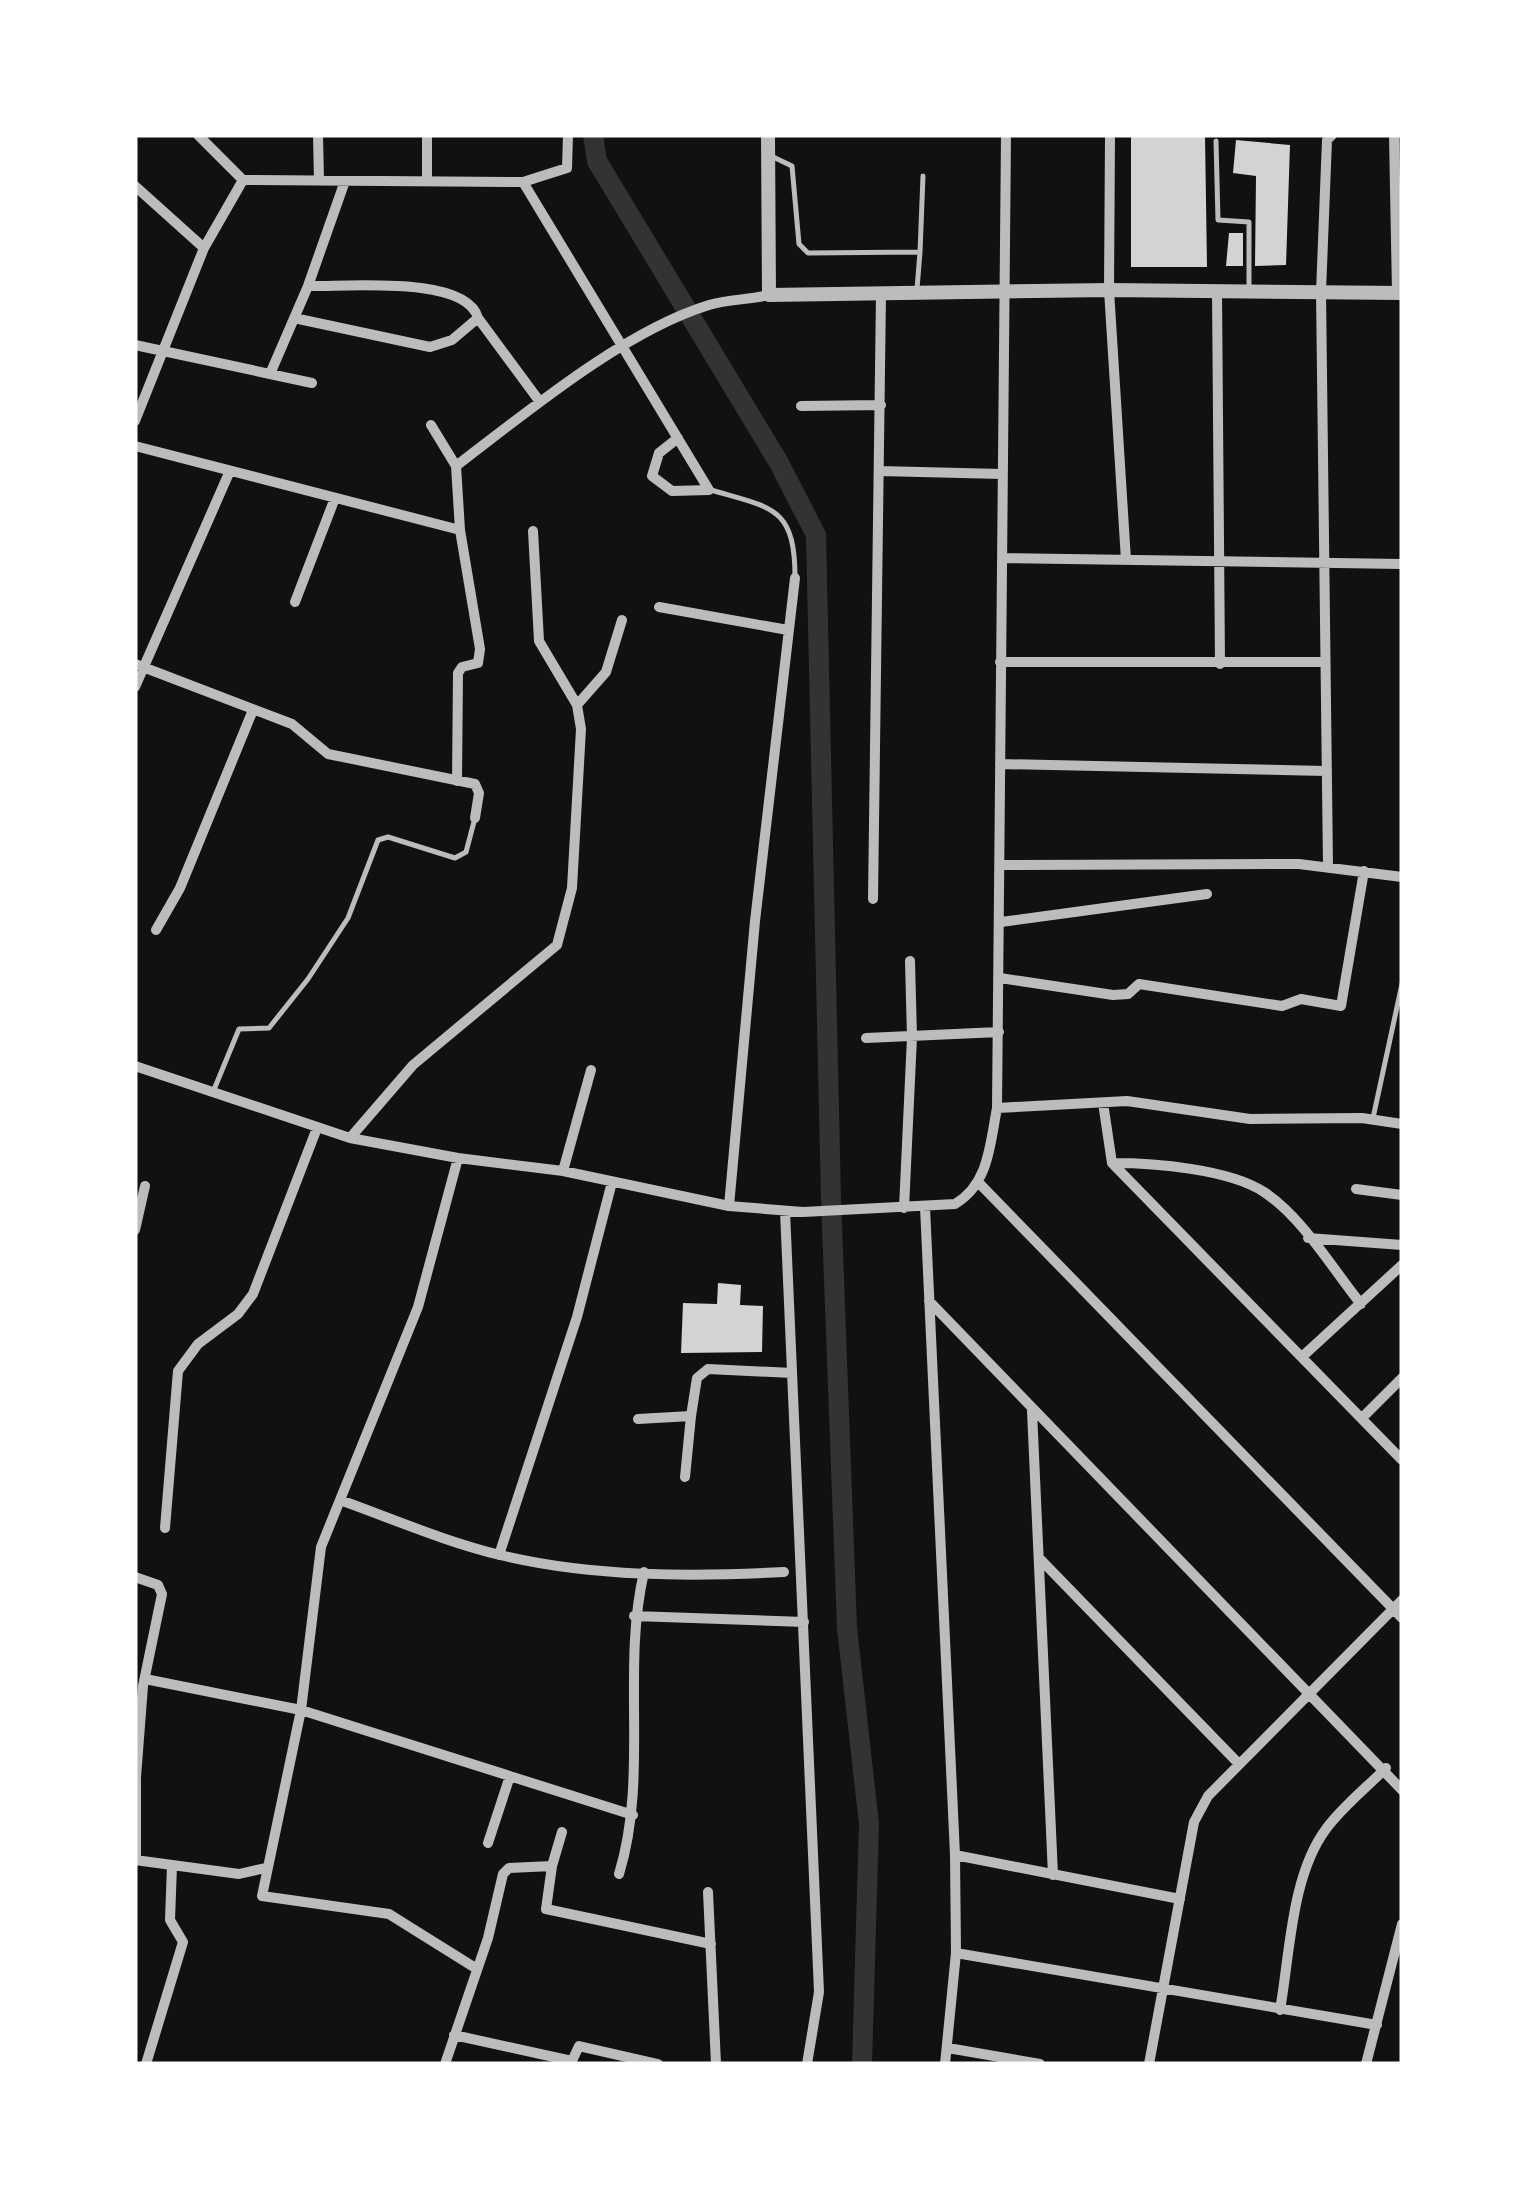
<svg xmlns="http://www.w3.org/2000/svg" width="1537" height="2199" viewBox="0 0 1537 2199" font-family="'Golos Text',sans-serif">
<rect width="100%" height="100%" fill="#111"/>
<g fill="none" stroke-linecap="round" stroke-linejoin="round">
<path stroke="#333" stroke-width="20" d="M593 135 597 161 779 463 816 535 831 1199 847 1628 869 1824 862 2064"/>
</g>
<path fill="#d3d3d3" d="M1131 135H1205L1207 267H1131Z
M1236 140 1290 145 1286 265 1255 266 1256 176 1233 173Z
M1229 233H1243V266H1226Z
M718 1283 741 1285 740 1305 763 1306 762 1352 681 1353 683 1303 717 1304Z"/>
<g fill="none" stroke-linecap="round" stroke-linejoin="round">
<path stroke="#bcbcbc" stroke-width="5" d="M1216 141 1218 220 1249 222V288
M771 156 792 166 799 244 808 253 920 252 917 289
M920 252 923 176
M711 490C772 508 795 506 795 578
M213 1092 239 1029 269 1028 308 979 348 918 378 840 388 837 455 858 466 852 475 818
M1373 1118 1402 984"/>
<path stroke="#bcbcbc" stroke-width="10" d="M198 135 243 180
M318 135 319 180
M427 135V181
M1110 135 1109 290 1126 560
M1394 135 1397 293
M243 180 523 182 567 168 568 135
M523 182 709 490 672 491 652 476 659 453 678 438
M135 186 204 248
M308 286C346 287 466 275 478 318L540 402
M1217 292 1220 664
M294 318 430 347 452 340 478 318
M135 345 312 383
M270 374 308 286 345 181
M801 406 881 405
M135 421 204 248 243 180
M431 425 456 466
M135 446 460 530
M456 466C527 412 624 331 709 305 728 299 749 300 769 295
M456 466 460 530 480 649 478 663 462 667 458 673 457 781
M879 471 1002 474
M1002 558 1402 564
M295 602 335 498
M659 607 788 630
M1000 662H1324
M135 664 292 724 328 754 475 784 479 793 475 818
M135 687 229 473
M577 705 606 672 622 620
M1000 764 1326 771
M1002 865 1299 864 1402 877
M1328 866 1321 292 1327 140 1332 135
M873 899 881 294
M1001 922 1207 894
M156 930 180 888 253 710
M1000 978 1113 995 1128 994 1139 984 1282 1006 1301 999 1341 1006 1364 871
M866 1038 999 1032
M135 1066 350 1138 458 1158 563 1171 729 1206 803 1212 955 1204C989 1184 990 1144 997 1108L1006 135
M1103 1103 1112 1163 1402 1460
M997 1108 1127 1101 1250 1119 1362 1118 1402 1124
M350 1138 413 1065 557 945 572 888 581 729 577 705 539 641 533 531
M458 1158 418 1307 321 1547 301 1710 262 1896 389 1914 477 1969
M1113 1163C1154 1163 1229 1169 1264 1192 1303 1218 1332 1268 1361 1304
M563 1171 591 1070
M979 1183 1402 1618
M1356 1189 1402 1195
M729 1206 755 921 795 578
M925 1207 955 1855 956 1953 945 2064
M904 1208 912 1037 910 961
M785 1211 819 1992 807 2064
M135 1230 145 1186
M1308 1238 1402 1245
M929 1301 1402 1790
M1304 1355 1402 1265
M1032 1411 1053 1875
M1362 1418 1402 1378
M638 1419 691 1416 697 1378 708 1369 792 1373
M685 1477 691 1416
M340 1500C393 1519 446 1542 500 1555 591 1577 692 1577 784 1572
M165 1528 178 1371 198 1344 238 1314 253 1294 317 1128
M499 1555 577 1317 612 1182
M1041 1560 1239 1764
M135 1577 158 1585 162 1594 143 1686 136 1777V1860
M634 1616 804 1622
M145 1679 301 1710 633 1815
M488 1843 510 1776
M955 1855 1180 1899
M135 1860 239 1874 265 1868
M552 1866 562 1832
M619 1874C649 1776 621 1671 644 1572
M708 1892 716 2064
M956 1953 1377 2025
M1280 2010C1290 1954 1291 1876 1326 1829 1342 1807 1366 1788 1386 1768
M454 2035 572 2061 579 2046 658 2064
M948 2048 1040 2064
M146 2064 183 1942 170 1920 172 1865
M445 2064 488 1938 503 1874 509 1868 552 1866 546 1909 711 1944
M1149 2064 1194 1822 1208 1796 1402 1600
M1366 2064 1402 1924"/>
<path stroke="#bcbcbc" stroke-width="14" d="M768 135 769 295 1109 290 1402 293"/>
</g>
<rect width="1537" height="2199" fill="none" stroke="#ffffff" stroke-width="275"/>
</svg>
